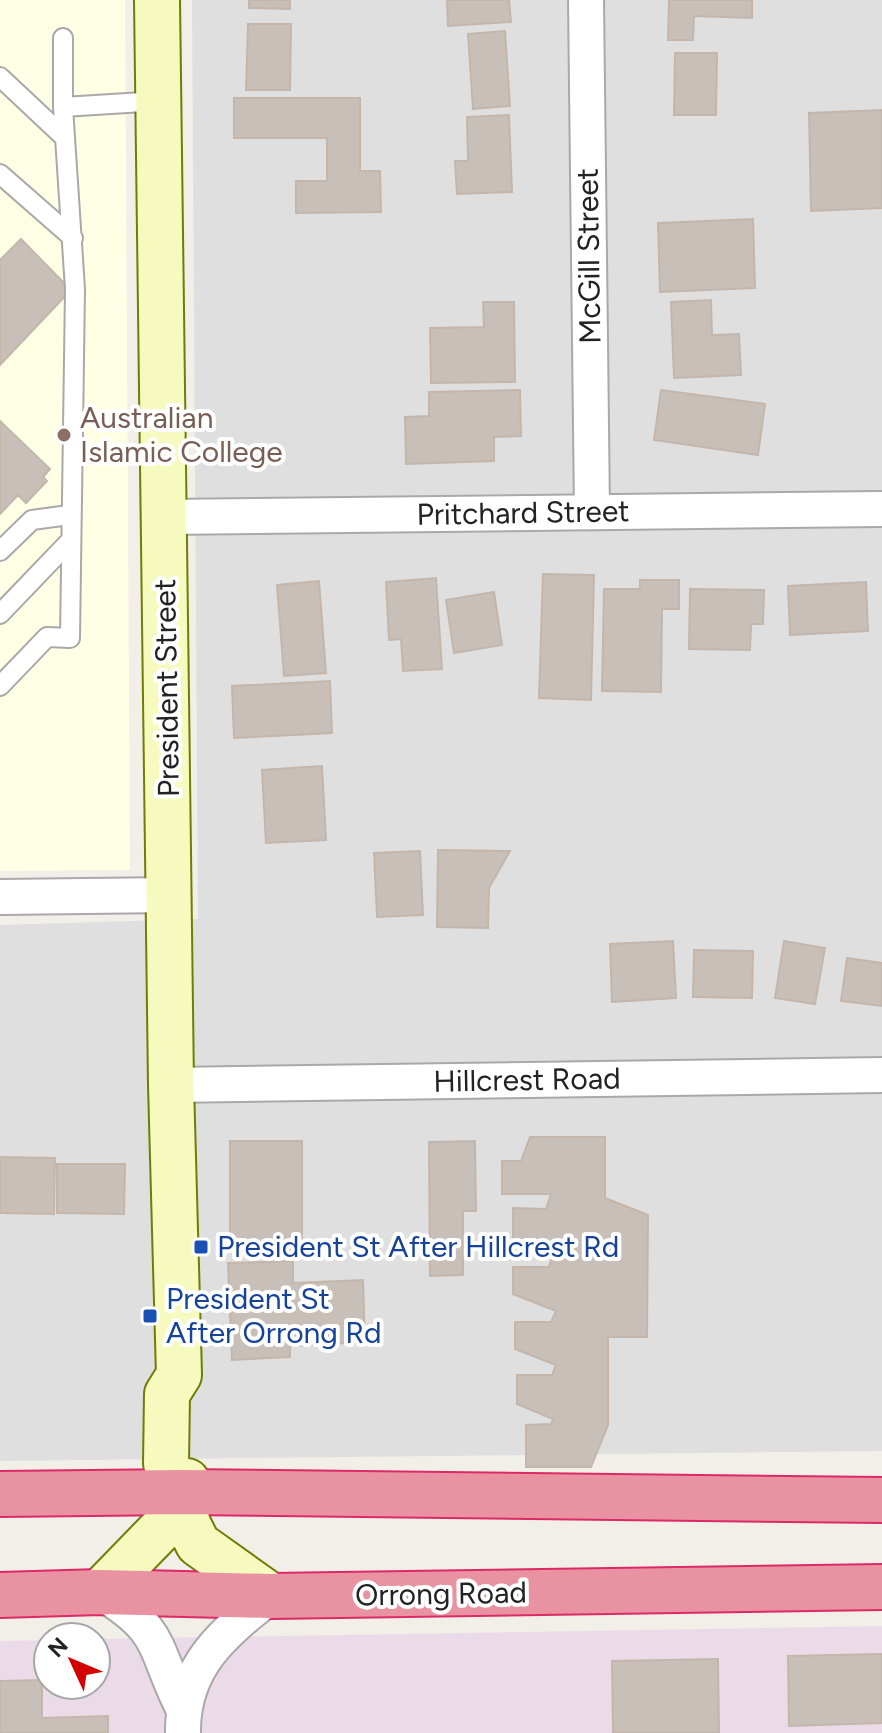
<svg xmlns="http://www.w3.org/2000/svg" width="882" height="1733" viewBox="0 0 882 1733" font-family="Figtree,sans-serif">
<rect width="100%" height="100%" fill="#f2efe9"/>
<path fill="#e0dfdf" d="M192 0H882V1451L0 1461V925L198 919Z"/>
<path fill="#ebdbe8" d="M882 1626V1733H0V1641L48 1640V1685H96V1639Z"/>
<path fill="#ffffe5" d="M0 0H125L130 870 0 871Z"/>
<path fill="#c7bfb8" stroke="#c4b6ab" stroke-width="2" d="M249 0H290V9L249 8Z
M447 0H509L511 22 448 26Z
M669 0H752V18L694 16 693 40H668Z
M248 24H291L290 90H246Z
M505 31 510 106 473 109 468 34Z
M675 53H717L716 115H674Z
M234 98H360V171H380L381 212 296 213V181H327V138H234Z
M882 110V208L811 211 809 113Z
M509 115 512 192 457 194 455 161H468L467 117Z
M753 219 755 288 660 292 658 223Z
M21 239 71 290 0 365V260Z
M711 300 712 335 739 334 741 375 674 378 671 302Z
M483 302H514L515 382 431 383 430 328 484 327Z
M520 390 521 436 494 437V461L406 464 405 417 429 416V392Z
M661 390 765 404 758 455 654 440Z
M0 421 50 469 43 477 47 481 26 503 18 495 0 514Z
M543 574 594 575 591 700 539 698Z
M436 578 442 669 403 671 401 639 389 640 386 582Z
M640 580H679V609H662L661 692 602 691 604 589H640Z
M319 581 326 673 284 676 277 585Z
M866 582 868 631 790 635 788 586Z
M690 589 764 590 763 624H751L750 650 689 649Z
M494 592 502 645 454 653 446 600Z
M330 681 332 733 234 738 232 686Z
M322 766 326 840 266 843 262 770Z
M438 850 510 851 489 888 488 928 437 927Z
M420 851 423 915 377 917 374 853Z
M673 941 676 998 612 1002 610 944Z
M784 941 825 948 815 1004 775 998Z
M694 950 753 951 752 998 693 997Z
M847 958 882 963V1006L841 1001Z
M530 1137H605V1198L648 1215 647 1337H608V1425L591 1467H526V1425L551 1424 553 1419 517 1404V1375H552L556 1365 515 1349V1322H551L556 1311 513 1294V1267H549L552 1257 513 1241V1208L546 1209 551 1194H502V1161H521Z
M230 1141H302V1250H230Z
M475 1141 476 1211H463V1275L430 1276 429 1142Z
M0 1157 55 1158 54 1214 0 1213Z
M57 1164H125L124 1214 57 1213Z
M293 1261V1283L363 1280 365 1342 290 1346V1357L232 1360 228 1263Z
M882 1654V1723L789 1726 788 1656Z
M718 1659 719 1733H613L612 1661Z
M42 1680V1718L108 1716V1733H0V1681Z"/>
<g fill="none" stroke-linecap="round" stroke-linejoin="round">
<g stroke="#a9a9a9" stroke-width="22">
<path id="lane" d="M63 38V107L159 101
M0 77 64 137
M0 174 73 238
M0 551 32 520 69 515
M0 614 69 542
M0 686 47 637 70 638 75 289 63 107"/>
</g>
<g stroke="#a9a9a9" stroke-width="38">
<path id="street" d="M586 0 592 512
M164 517 882 509
M0 897 170 895
M171 1085 882 1075
M100 1592C164 1631 152 1645 182 1706
M183 1733C182 1667 223 1633 271 1596"/>
</g>
<g stroke="#707d05" stroke-width="48">
<path id="secondary" d="M157 0 171 1085 179 1375 167 1394 166 1464 181 1492 188 1524 198 1544 271 1596
M100 1592 166 1524 187 1481"/>
</g>
<g stroke="#dc2a67" stroke-width="48">
<path id="highway" d="M0 1494 181 1492 882 1500
M0 1595 100 1592 271 1596 882 1587"/>
</g>
<use href="#lane" stroke="#fff" stroke-width="18"/>
<use href="#street" stroke="#fff" stroke-width="34"/>
<use href="#secondary" stroke="#f7fabf" stroke-width="44"/>
<use href="#highway" stroke="#e892a2" stroke-width="44"/>
</g>
<circle fill="#8d6e63" stroke="#fff" stroke-width="3" cx="64" cy="435" r="8"/>
<g fill="#1a4fb4" stroke="#fff" stroke-width="3">
<rect x="193" y="1239" width="16" height="16" rx="4"/>
<rect x="142" y="1308" width="16" height="16" rx="4"/>
</g>
<g text-anchor="middle" stroke-width="8" stroke-linejoin="round" paint-order="stroke">
<g font-size="30" fill="#222" stroke="#fff">
<text transform="translate(589 256) rotate(-91)" y="10">McGill Street</text>
<text transform="translate(523 513) rotate(-1)" y="10">Pritchard Street</text>
<text transform="translate(167 688) rotate(-91)" y="10">President Street</text>
<text transform="translate(527 1080) rotate(-1)" y="10">Hillcrest Road</text>
<text transform="translate(441 1594) rotate(-1)" y="10">Orrong Road</text>
</g>
<g font-size="30" fill="#785e54" stroke="#fff" text-anchor="start">
<text x="80" y="428">Australian<tspan x="80" dy="34">Islamic College</tspan></text>
</g>
<g font-size="30" fill="#164399" stroke="#fff" text-anchor="start">
<text x="217" y="1257">President St After Hillcrest Rd</text>
<text x="166" y="1309">President St<tspan x="166" dy="34">After Orrong Rd</tspan></text>
</g>
</g>
<g transform="translate(72 1661) rotate(314)"><circle r="38" fill="#ffffff" stroke="#a7a7a7" stroke-width="2"/>
<path d="M0-6L14 30L0 20L-14 30Z" fill="#d40000"/>
<text y="-12" font-size="22" font-weight="bold" text-anchor="middle" fill="#222222">N</text>
</g>
</svg>
